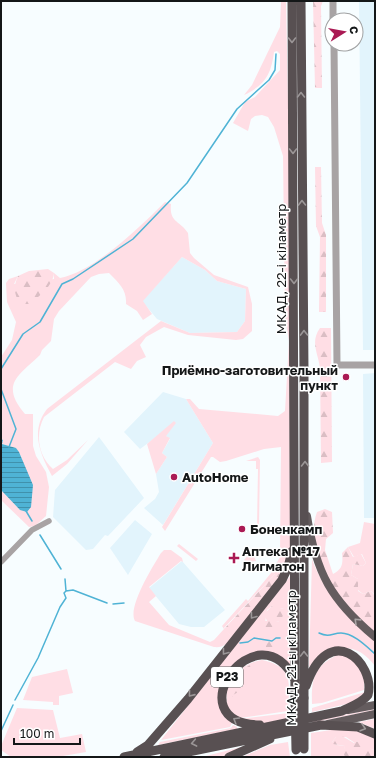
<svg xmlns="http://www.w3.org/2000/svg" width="376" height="758" viewBox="0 0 376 758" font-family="'Golos Text',sans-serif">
<defs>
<pattern id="forest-firs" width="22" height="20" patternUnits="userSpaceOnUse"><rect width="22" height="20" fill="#ffdee5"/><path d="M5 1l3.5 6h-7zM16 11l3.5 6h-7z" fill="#dabec4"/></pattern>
<pattern id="water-rules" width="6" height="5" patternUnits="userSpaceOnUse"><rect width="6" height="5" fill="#4fb3d5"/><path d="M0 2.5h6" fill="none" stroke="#4091ac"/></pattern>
</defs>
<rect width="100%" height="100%" fill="#f7fdff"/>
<path fill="#e2f4fc" d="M359 1H375V350H363Z
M182 257 205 270 217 281 246 289 245 321 237 332 190 333 157 319 142 301Z
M375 373V518H364L363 374Z
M163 392 186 399 213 443 163 525 144 508 155 499 159 492 156 474 167 457 162 453 170 439 166 436 155 438 140 449 124 432Z
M99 437 144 498 108 536 105 535 93 549 86 550 53 517 55 490Z
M135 520 152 534 128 575 110 548Z
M182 561 225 610 204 627H191L179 624 149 588Z"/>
<path fill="#ffdee5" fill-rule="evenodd" d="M281 1H286L289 154 290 549 284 574H275L224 628 232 637C227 644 223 648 214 647L135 621C127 608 153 566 161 553L164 550H171L182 558 183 562 181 561 149 587 156 596 149 602 169 625 210 642 214 640 224 629 222 626 246 599 248 601 271 573 280 557 281 447 264 449 226 461 220 462 213 457H211L165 531 162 527 213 443 186 399H190L199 409 278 416 285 411 289 341 285 318 283 156 274 127 268 117 262 115 255 116 251 119 248 131 233 123 245 102 255 97 280 70V54L277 51 274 52C271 75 265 85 244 95L252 85 280 27Z
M165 202 171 204C169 223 180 220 188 233L190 253 194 258 214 275 248 287 252 304V331L243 339 236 340 188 335 164 327 146 337 140 345 146 357 137 361 131 369 115 362 44 417C35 434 38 456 53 469L67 460 88 440 67 464 52 476C40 454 30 431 47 409L161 321 190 333 237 332 245 321 246 289 217 281 205 270 182 257 143 301 152 314 143 320 137 311 126 304C127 290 119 283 109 273L99 274 91 277 59 311 54 319 51 341 42 350 40 355C18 376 0 384 25 414H33V446L36 456 46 472 49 487 46 516 35 526 29 527 1 500V490L20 510 22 458 16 448 2 444 3 440 1 439V357L12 340 16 322 7 302 6 283 9 279 18 276 14 284 54 279V273L60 278C94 272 141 226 165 202Z
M174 421 176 423 166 436 170 438 162 453 167 457 156 474 147 444Z
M258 457 260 460 259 527H257L258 469H256V461H246Z
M364 522 375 524V595L371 591 363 594 358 590V579L351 575 353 564 363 566 366 563 362 554 354 557 348 547 360 543Z
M179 544 198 559 196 561 177 546Z
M252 551 256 561 248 562 244 560Z
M312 559C324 592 348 620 375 641V666C366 654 356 647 341 648L311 667 309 666Z
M292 574 291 664H287L273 655 234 664 226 673 227 717 232 723 230 727 161 740ZM284 597V608L280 609 279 622 273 620 269 629 264 630 267 610Z
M341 653 365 664 364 690 322 703 312 704C311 677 315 665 341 653Z
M262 660C295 667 289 685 288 711L240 718 234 717C232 714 229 710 227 706 219 684 241 663 262 660Z
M67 669 73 693 59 696V705H53V702L23 700 32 677Z
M365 692H366L351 703 312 712V708Z
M17 708 53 710 60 738 82 734 86 752 57 757H11L1 750V746Z
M375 709V710L312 723V721Z
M288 713 289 719 262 725 240 719Z
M375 719V729L359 722Z
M233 725 237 727V729L158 745 160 742 231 728Z
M331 730H354L375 738V750L371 749 358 741 355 743 346 737H336L332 742 337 745 345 746 344 752 345 757H311V733Z
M288 742 290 757H242L270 745Z
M257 743 225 757H206V756Z"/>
<path fill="url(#forest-firs)" d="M313 1H323L321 6 322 88H315Z
M315 167H321L322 223 326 235V312H319L320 237 316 226Z
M48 269 54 273C53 286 39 296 30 304H20C14 294 13 287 18 276L29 271Z
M320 328H331L332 462 321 463 320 368C318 353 310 342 320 328Z
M325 509 332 512 333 533 326 539 325 550 333 574C343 569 343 563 342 553L348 547 353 557 361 554 366 563 363 566 353 564 351 575 358 579V591L363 594 371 591 375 596V633C365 623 353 614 344 603 326 580 306 541 317 512Z
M275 574H284L232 637 224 629Z
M284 597V608L280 609 284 613 280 622 273 621 275 623 272 626 275 628 274 631 269 629 266 633H265L264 630 259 631V625L262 621H267L264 614 279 599Z
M276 640 280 646 278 648 268 650 266 648V643Z
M251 664 260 667 259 670 248 673 242 678 239 682 241 687 240 691 233 695 232 707H229L228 688 232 678Z
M342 736 354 743C364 738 368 740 371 749L375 750V757H345L343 752 345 746 333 744 332 742 336 737Z"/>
<path fill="url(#water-rules)" d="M1 439 3 440 2 444 16 448 19 452 33 485 31 507 27 512 20 510 1 490Z"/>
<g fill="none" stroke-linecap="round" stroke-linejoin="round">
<path stroke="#4fb3d5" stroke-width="1.5" d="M1 369 23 334 40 322 62 284 73 279 133 239 187 183 237 109 269 80 275 70 276 54
M1 389 16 429 9 447
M26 511 32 521
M40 535 61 569
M65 579 66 591
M113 604 124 603
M319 633C330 638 332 633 341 633 353 633 366 646 375 654
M240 643 248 642 254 638 272 641 276 638H280
M15 700 38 658 60 607 66 598 64 593 66 591 73 590 107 603
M1 731 13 705"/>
<path stroke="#a8a3a4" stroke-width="5.5" d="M1 562 32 530 49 521"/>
<path stroke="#a8a3a4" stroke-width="7" d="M333 1V20
M334 44 337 365H375"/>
<path stroke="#645c5e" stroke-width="8" d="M307 516C316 573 331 600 375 637
M348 710 375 705
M328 724 375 714"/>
<path stroke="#585052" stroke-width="9" d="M292 1 295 700
M301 1 304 372V698
M260 725C173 723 257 605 295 680
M137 752 148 745 188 699 282 580 288 567 292 551
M124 757 342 711C350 707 362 703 368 695 376 663 329 619 306 686
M164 757 321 725 358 727 375 734
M229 757 270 739"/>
<path stroke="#585052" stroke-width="9" d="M304 698V749
M295 700 296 750"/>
</g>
<defs><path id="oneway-chevron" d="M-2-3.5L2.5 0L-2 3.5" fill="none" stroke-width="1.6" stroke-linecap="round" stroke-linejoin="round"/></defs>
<g stroke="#9b9697">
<use href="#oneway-chevron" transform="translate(292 40) rotate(90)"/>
<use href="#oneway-chevron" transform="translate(301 95) rotate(-90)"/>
<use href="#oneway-chevron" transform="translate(293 151) rotate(90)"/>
<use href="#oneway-chevron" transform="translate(302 203) rotate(-91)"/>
<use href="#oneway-chevron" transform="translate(294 281) rotate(90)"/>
<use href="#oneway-chevron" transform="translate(304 333) rotate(-91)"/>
<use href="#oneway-chevron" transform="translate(305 464) rotate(-90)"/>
<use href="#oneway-chevron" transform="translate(253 616) rotate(127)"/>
<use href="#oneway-chevron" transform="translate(225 652) rotate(128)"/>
<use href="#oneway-chevron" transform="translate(304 654) rotate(-90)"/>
<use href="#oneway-chevron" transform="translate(191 694) rotate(129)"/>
<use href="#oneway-chevron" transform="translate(236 720) rotate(-149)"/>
<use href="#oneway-chevron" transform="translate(363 728) rotate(17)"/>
<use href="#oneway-chevron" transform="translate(194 743) rotate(169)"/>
</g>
<use stroke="#aaa5a6" href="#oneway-chevron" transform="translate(357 621) rotate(-136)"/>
<g fill="#aa1a54" stroke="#fff" stroke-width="1.5">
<circle cx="346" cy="377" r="4"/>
<circle cx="174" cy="477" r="4"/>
<circle cx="242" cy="529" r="4"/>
<path d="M232 552h4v4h4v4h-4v4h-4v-4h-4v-4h4z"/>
</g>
<g text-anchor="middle" stroke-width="3" stroke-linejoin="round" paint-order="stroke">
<rect fill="#fff" stroke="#5a5d5d" stroke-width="1" x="211" y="667" width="32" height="20" rx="3"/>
<g font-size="12" font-weight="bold" fill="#141718">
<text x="227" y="681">Р23</text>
</g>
<g font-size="13" fill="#141718" stroke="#fff">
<text transform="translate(281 269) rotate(-90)" y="5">МКАД, 22-і кіламетр</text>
<text transform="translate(291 658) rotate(-90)" y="5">МКАД, 21-ы кіламетр</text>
</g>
<g font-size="13" font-weight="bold" fill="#141718" stroke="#fff" text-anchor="start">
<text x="338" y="375" text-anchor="end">Приёмно-заготовительный<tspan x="338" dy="15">пункт</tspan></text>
<text x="182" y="482">AutoHome</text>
<text x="250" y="534">Боненкамп</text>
<text x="242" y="556">Аптека №17<tspan x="242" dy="15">Лигматон</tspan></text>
</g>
</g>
<rect width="376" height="758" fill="none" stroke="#141718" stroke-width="4"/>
<g transform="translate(344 32) rotate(79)"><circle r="19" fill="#ffffff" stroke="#a1a2a3"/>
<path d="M0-3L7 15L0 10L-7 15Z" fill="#aa1a54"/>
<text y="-6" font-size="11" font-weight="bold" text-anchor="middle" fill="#141718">С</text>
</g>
<path d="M14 738v6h66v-6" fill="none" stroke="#141718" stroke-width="2"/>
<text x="20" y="738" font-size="12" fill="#141718" stroke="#ffffff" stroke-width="3" paint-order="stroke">100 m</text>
</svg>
